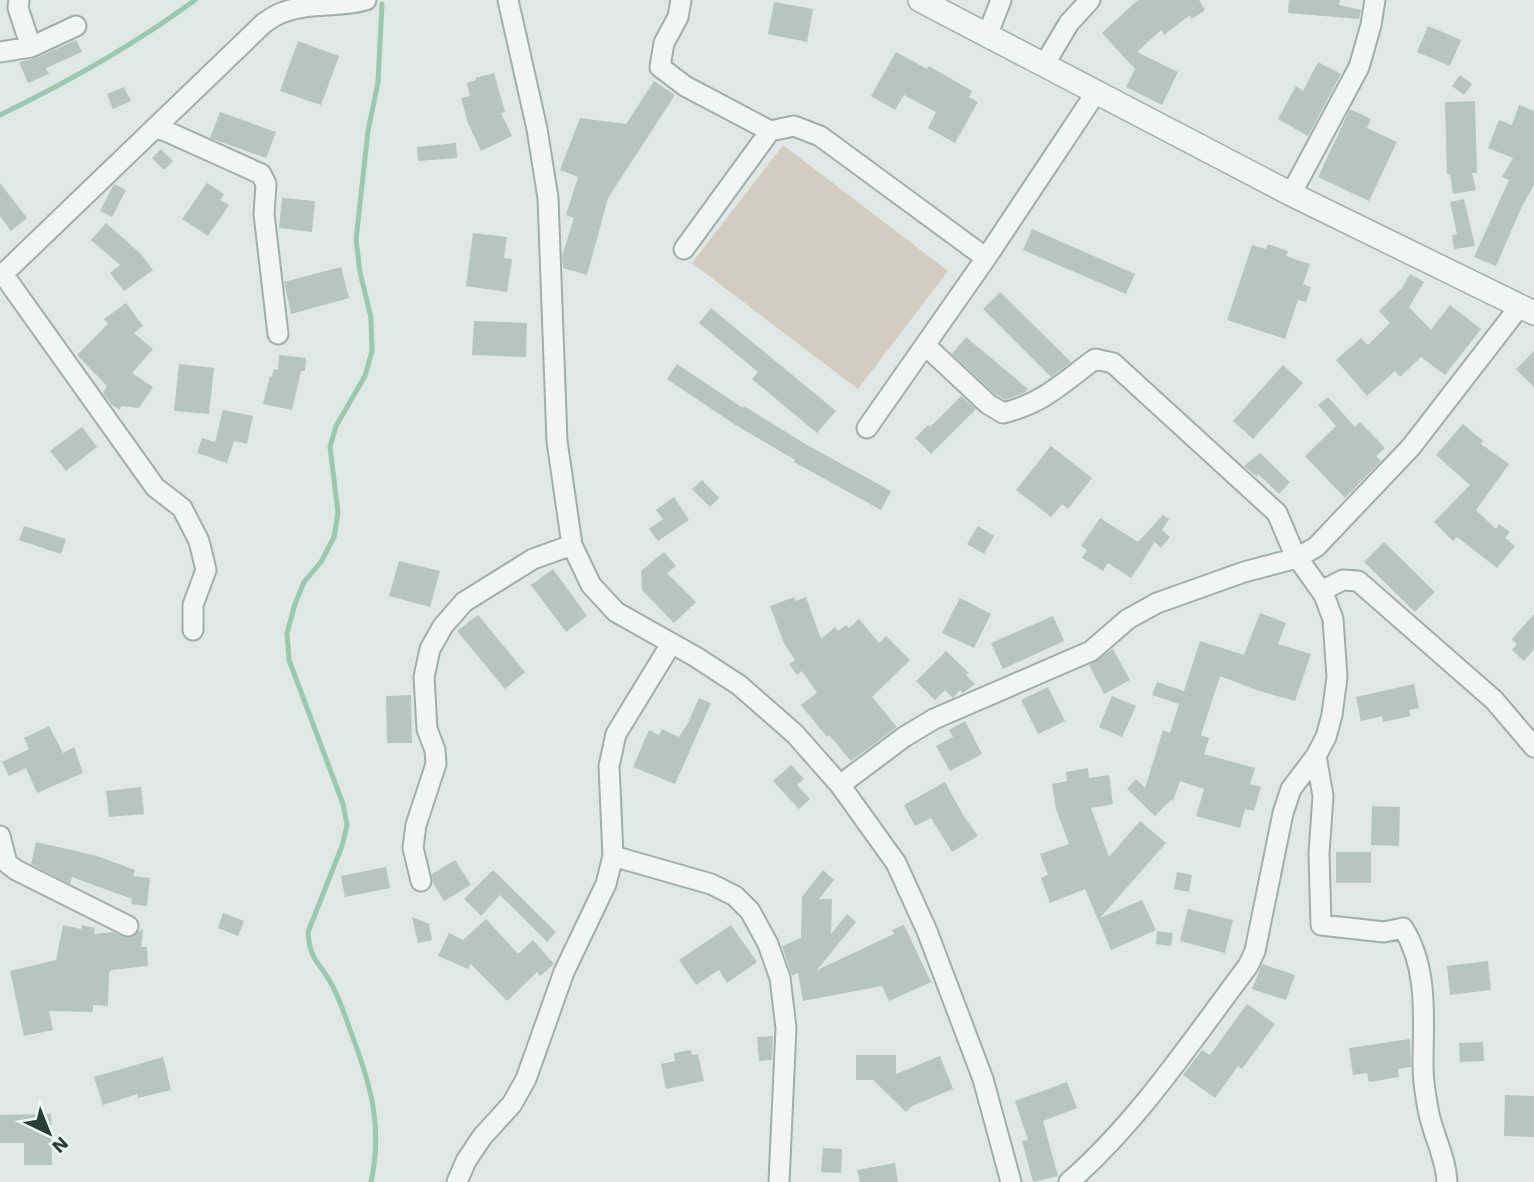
<svg xmlns="http://www.w3.org/2000/svg" width="1534" height="1182" viewBox="0 0 1534 1182" font-family="'Work Sans',sans-serif">
<rect width="100%" height="100%" fill="#dfe8e4"/>
<path fill="#d2cdc0" d="M783 145 948 271 858 389 692 263Z"/>
<g fill="none" stroke-linecap="round" stroke-linejoin="round">
<path stroke="#9ac8b1" stroke-width="5" d="M0 115C68 82 134 45 195 0
M371 1182C383 1127 371 1086 352 1035 346 1018 340 1000 332 985 320 962 310 962 308 932L342 846 347 825 343 804 289 660 287 633 295 604 304 582 321 562 334 537 338 513 330 447 336 426 365 376 372 351 371 318 360 272 356 240 368 131 378 82 382 4"/>
</g>
<path fill="#b6c5bf" d="M1138 0H1199L1205 10 1192 19 1190 15 1164 35 1161 30 1137 52 1178 72 1162 105 1126 87 1135 69 1102 33Z
M1289 0H1340L1339 5 1361 10 1359 19 1288 13Z
M774 2 813 9 807 42 768 34Z
M1428 26 1461 40 1450 66 1417 52Z
M76 40 82 52 46 68 49 74 28 83 19 62 36 58Z
M298 41 339 56 321 105 280 91Z
M896 52 927 69 929 66 972 91 969 97 978 102 955 143 928 128 936 112 904 95 895 110 871 96Z
M1318 62 1341 74 1308 136 1278 119 1296 86 1303 91Z
M494 73 505 112 501 113 512 136 481 151 468 123 461 98 470 96 467 83 476 80 475 78Z
M1460 75 1472 84 1464 95 1452 86Z
M654 81 675 95 608 198 587 275 563 268 562 256 574 218 566 215 578 177 560 170 580 118 626 124Z
M124 87 131 101 113 109 107 94Z
M1475 101 1477 173H1472L1476 190 1453 194 1450 174H1447L1445 102Z
M1519 105 1534 111V185L1522 206 1496 266 1474 257 1509 180 1502 177 1513 158 1488 148 1499 120 1512 125Z
M1350 109 1371 119 1367 128 1397 142 1369 201 1318 177Z
M220 112 276 132 266 158 210 138Z
M456 143 457 158 418 161 417 147Z
M161 149 173 161 164 170 152 158Z
M0 183 27 218 11 231 0 216Z
M207 183 224 194 220 200 229 205 208 236 182 219Z
M114 184 126 190 112 217 100 211Z
M282 198 315 201 312 232 279 228Z
M1464 199 1475 246 1454 249 1452 235 1457 234 1450 202Z
M106 223 141 254 153 270 124 291 110 273 120 265 91 240Z
M1032 229 1135 274 1126 294 1023 250Z
M473 233 507 237 504 258 512 259 507 292 466 286Z
M1268 244 1288 251 1286 256 1310 264 1303 284 1311 287 1306 302 1298 300 1285 339 1227 320 1252 245 1266 249Z
M341 267 349 298 291 314 284 282Z
M1410 274 1424 282 1409 307 1431 330 1450 305 1481 329 1445 375 1421 357 1400 377 1395 371 1367 396 1336 360 1361 338 1368 345 1390 323 1379 311 1402 288Z
M1000 292 1071 362 1051 377 983 309Z
M126 303 143 326 134 333 153 349 132 373 153 387 139 408 121 406 120 410 111 404 103 393 107 386 77 355 108 324 104 319Z
M711 308 836 411 817 433 752 379 758 372 699 323Z
M474 321 527 323 526 357 472 355Z
M966 337 1028 389 1024 393 1005 400 995 394 952 354Z
M1534 351V387L1516 369Z
M279 355 306 358 305 371H301L292 410 263 404 270 376 272 377 274 369 278 370Z
M179 364 214 368 209 414 174 411Z
M677 364 743 408 744 406 807 445 891 491 881 510 794 462 795 460 734 424 667 379Z
M1283 365 1303 383 1253 439 1233 421Z
M961 396 976 409 931 454 915 438 928 425 930 427Z
M1328 397 1355 427 1360 422 1385 448 1376 456 1381 461 1345 498 1305 456 1336 426 1318 405Z
M223 410 253 416 247 444 234 441 227 463 197 453 202 438 215 442Z
M1463 424 1483 441 1481 444 1509 464 1476 510 1496 529 1499 524 1510 532 1505 538 1515 546 1497 568 1457 537 1453 541 1434 522 1470 485 1436 455Z
M82 427 97 447 66 471 50 451Z
M1051 446 1092 478 1068 509 1062 504 1051 517 1016 490Z
M1260 453 1290 482 1279 494 1258 474 1257 477 1244 466Z
M702 480 719 498 710 507 692 489Z
M674 497 689 520 658 541 649 529 663 519 656 510Z
M1163 515 1169 519 1162 530 1170 537 1161 548 1155 542 1131 578 1108 563 1103 571 1082 558 1087 550 1081 546 1100 518 1138 542Z
M24 526 66 539 61 554 19 540Z
M978 526 994 536 984 554 967 544Z
M1384 542 1435 592 1415 612 1364 562Z
M664 552 676 566 667 573 696 602 674 623 642 590 641 571Z
M399 561 440 571 430 607 389 596Z
M553 569 587 616 566 632 531 585Z
M794 597 796 601 806 597 821 639 835 627 838 631 846 625 849 628 859 619 879 643 886 636 910 660 872 697 897 727 851 761 829 735 827 737 801 705 817 693 802 671 797 675 789 664 795 660 784 643 770 606Z
M960 598 991 614 974 648 942 633Z
M1260 613 1286 623 1278 644 1311 654 1295 701 1259 691 1220 676 1201 735 1209 738 1204 754 1255 768 1250 784 1261 787 1254 811 1245 809 1240 828 1196 816 1204 789 1180 781 1173 801 1171 800 1155 816 1127 789 1136 779 1145 788 1163 730 1170 733 1179 704 1152 695 1157 682 1184 691 1200 641 1244 655Z
M1534 614V649L1524 661 1512 650 1517 644 1512 639Z
M478 615 525 672 505 689 457 631Z
M1053 616 1064 641 1003 669 991 643Z
M1113 649 1130 680 1104 694 1089 665Z
M946 651 969 673 966 675 975 684 963 693 960 690 953 698 945 690 935 700 916 681Z
M1414 684 1419 708 1409 710 1411 716 1383 722 1382 716 1361 721 1356 697Z
M1048 687 1065 721 1038 734 1021 700Z
M411 695 412 743H387L386 696Z
M1112 696 1136 706 1122 737 1099 727Z
M699 698 711 703 675 784 633 767 649 730 659 735 662 729 679 737 688 723Z
M965 721 982 754 950 771 936 746 953 737 949 730Z
M49 726 63 753 74 747 83 773 37 793 26 768 9 776 2 762 29 749 24 738Z
M791 765 804 779 797 785 810 799 799 809 773 781Z
M1088 768 1089 778 1109 775 1113 804 1091 808 1109 857 1140 821 1166 843 1100 918 1142 900 1156 930 1111 950 1085 889 1050 903 1041 878 1048 875 1040 854 1069 844 1056 809 1052 784 1067 781 1066 772Z
M945 782 963 815 978 836 952 852 931 818 915 826 904 805Z
M141 787 144 814 109 817 106 791Z
M1372 806 1400 807 1399 846 1371 845Z
M36 842 97 856 135 870 133 876 150 878 147 906 131 904 132 899 72 877 70 884 31 864Z
M1336 852H1371V883H1336Z
M455 860 471 885 444 901 433 883 432 874Z
M386 867 390 888 345 897 341 876Z
M493 870 556 932 547 942 500 895 481 916 464 899Z
M823 870 834 880 819 899H832L831 934 847 914 856 922 817 970 894 934 892 930 904 925 931 982 889 1001 882 986 803 1001 798 973 792 976 782 946 801 938 802 897Z
M1177 872 1192 875 1189 892 1174 889Z
M1188 909 1233 920 1225 953 1180 941Z
M223 913 244 921 238 936 218 928Z
M412 917 429 924 432 940 418 943Z
M486 919 518 954 533 940 554 964 540 976 537 972 507 1001 471 964 468 969 438 956 449 933 463 940Z
M63 925 81 929 82 925 95 928 94 934 113 932 128 938 143 929 141 947H147L148 966 111 970V972H109L108 1006 93 1005V1012L49 1011 53 1030 24 1036 10 971 56 960Z
M731 925 757 962 727 983 719 970 696 985 679 960Z
M1157 931 1173 933 1171 946 1156 944Z
M1488 961 1491 990 1450 995 1447 966Z
M1262 964 1295 975 1286 1000 1252 989Z
M1247 1004 1275 1024 1242 1069 1238 1066 1215 1098 1183 1075 1202 1050 1210 1055Z
M773 1036 772 1060 759 1061 757 1037Z
M1410 1039 1411 1067 1398 1069 1399 1077 1369 1082 1367 1073 1353 1075 1349 1048Z
M1483 1042 1484 1061 1460 1062 1459 1043Z
M691 1050 692 1055 698 1054 704 1081 666 1089 661 1064 675 1061 674 1053Z
M856 1055H896V1074L940 1056 953 1089 912 1106 906 1112 873 1080H856Z
M163 1057 171 1090 138 1098 137 1094 103 1105 94 1077Z
M1067 1082 1077 1108 1043 1121 1058 1176 1033 1182 1022 1141 1028 1140 1015 1101Z
M1505 1095 1534 1096V1137L1504 1136Z
M51 1114 52 1165H24V1143H0V1115Z
M823 1148 842 1149 841 1173 821 1172Z
M895 1163 898 1182H860L857 1170Z"/>
<g fill="none" stroke-linecap="round" stroke-linejoin="round">
<g stroke="#a1afa9" stroke-width="23">
<path id="minor" d="M19 0 18 8 31 47
M508 0 537 129 548 198 557 441 572 545 591 585 616 612 696 657 739 685 795 734 840 785 896 863 927 931 983 1079 1011 1182
M681 0 678 17 664 43 660 67 685 86 770 131
M987 36 1001 0
M0 52 31 47 76 26
M1044 65 1069 23 1090 0
M157 127 261 174 266 184 264 214 278 334
M1291 194 1359 67 1371 25 1375 0
M684 249 770 131 794 126 820 136 986 258
M3 274 155 487 182 508 199 541 206 570 193 605V630
M0 277 264 23C270 19 277 14 284 12 310 2 339 8 366 0
M925 345 988 404 1003 413C1044 403 1062 383 1095 359L1113 363 1277 513 1294 553 1324 595 1333 619 1337 677 1332 715 1326 737 1316 756 1291 789 1283 813 1255 951 1248 966C1192 1040 1139 1121 1069 1182
M867 428 986 258 1095 94
M1321 591 1343 580 1358 581 1494 700 1534 747
M1316 756 1323 796 1319 853 1321 925 1384 932 1403 928C1429 969 1423 1020 1423 1066 1423 1081 1426 1099 1429 1114 1434 1137 1446 1158 1447 1182
M840 785 904 737 934 719 1091 651 1128 619 1157 603 1244 572 1297 558 1316 547 1411 447 1520 306
M0 836 7 863 16 870 128 926
M613 856 711 884 735 896 750 911 768 944 780 978 786 1028 779 1182
M421 881 413 848 416 825 436 764 435 750 427 729 424 677 430 649 443 626 464 602 533 559 572 545
M457 1182 466 1161 482 1137 512 1104 526 1079 564 972 606 884 613 856 609 766 616 734 671 644"/>
</g>
<g stroke="#a1afa9" stroke-width="26">
<path id="tertiary" d="M920 0 1291 194 1534 313"/>
</g>
<use href="#minor" stroke="#f1f6f5" stroke-width="19"/>
<use href="#tertiary" stroke="#f1f6f5" stroke-width="23"/>
</g>
<g transform="translate(49 1133) rotate(137)" stroke="#eef6f2" stroke-width="5" paint-order="stroke">
<path d="M0-5L12 26L0 18L-12 26Z" fill="#283f36"/>
<text y="-10" font-size="19" font-weight="bold" text-anchor="middle" fill="#283f36">N</text>
</g>
</svg>
